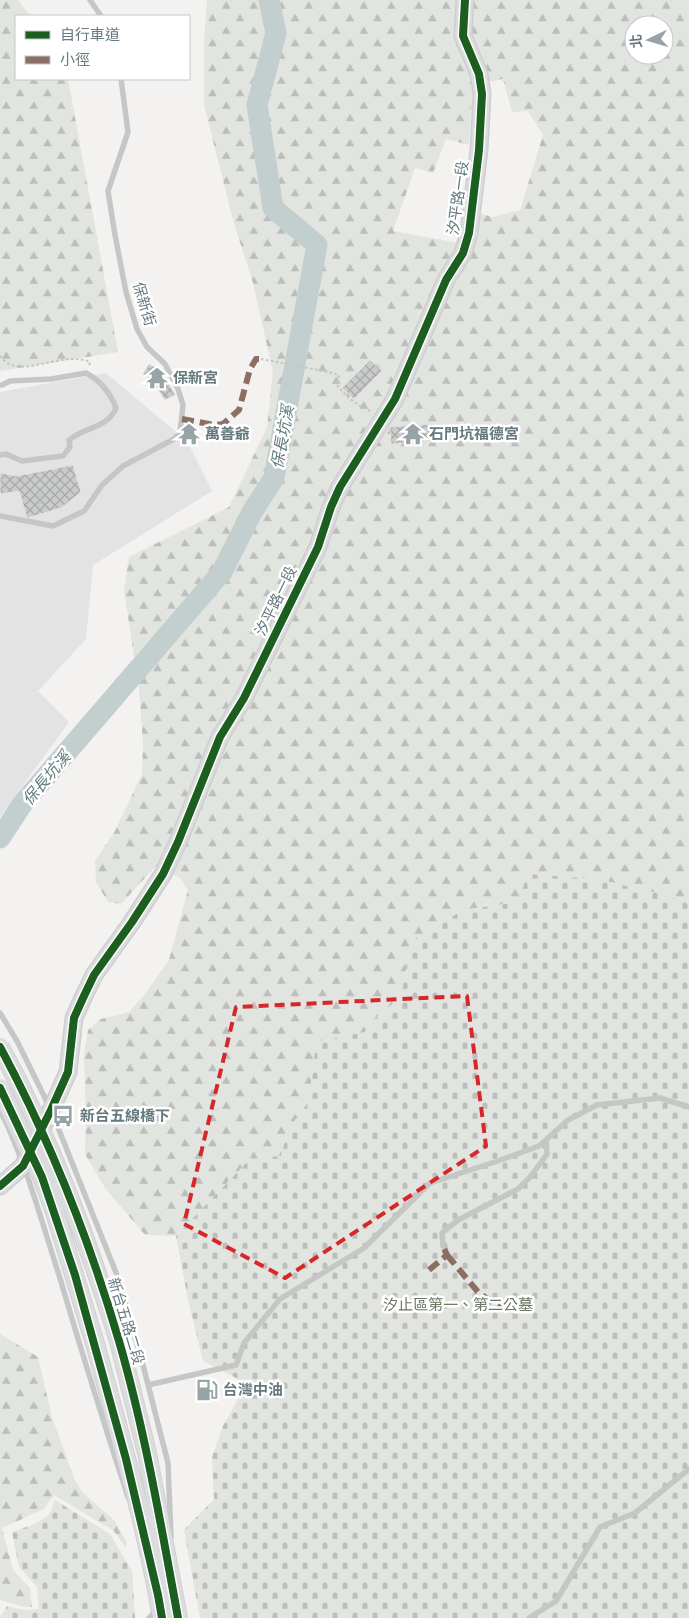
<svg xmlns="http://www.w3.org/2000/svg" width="689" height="1618" viewBox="0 0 689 1618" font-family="Barlow,'Noto Sans TC',sans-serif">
<defs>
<pattern id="forest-firs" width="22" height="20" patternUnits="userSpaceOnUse" patternTransform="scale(1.25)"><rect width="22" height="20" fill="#e2e4df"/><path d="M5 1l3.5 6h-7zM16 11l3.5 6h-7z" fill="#bbbeba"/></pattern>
<pattern id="cemetery-stones" width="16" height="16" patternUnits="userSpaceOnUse" patternTransform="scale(1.25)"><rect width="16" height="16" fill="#e2e4df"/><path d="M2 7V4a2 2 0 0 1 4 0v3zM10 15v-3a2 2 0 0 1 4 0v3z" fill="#bbbeba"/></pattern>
<pattern id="building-cross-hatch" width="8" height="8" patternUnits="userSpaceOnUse" patternTransform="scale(1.25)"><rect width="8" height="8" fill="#cacbcb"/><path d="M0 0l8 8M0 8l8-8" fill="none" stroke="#a8aaaa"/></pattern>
</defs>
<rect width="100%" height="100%" fill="#f3f2f1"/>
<path fill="#e3e3e3" d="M106 373 187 441 212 491 93 565 86 639 38 691 69 722 0 817V392Z"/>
<path fill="url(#forest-firs)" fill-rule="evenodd" d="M0 0H18L31 16H16V79H68L118 352 0 371Z
M207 0H689V905L683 901 657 893 597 879 528 874 519 902 463 910 411 941 401 997 376 1018 365 1032 316 1042 309 1101 288 1130 281 1156 251 1158 176 1236 145 1235 105 1188 85 1154 86 1118 84 1054 88 1030 101 1019 129 1012 145 994 169 960 188 890 179 877 155 867 121 904 108 902 96 882 95 861 115 831 142 774 143 744 139 689 124 590 129 557 229 507 267 427 273 372 253 283 233 220 204 105V40ZM634 25H664V55H634ZM503 79 512 112 528 111 543 135 520 210 492 217 467 209 459 243 393 231 415 168 433 173 446 139 469 145 473 85Z
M0 1334 38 1357 52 1417 74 1478 82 1492 115 1521 127 1543 125 1547 114 1531 54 1495 44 1509 2 1528 13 1570 30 1588 32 1607H24L0 1600Z"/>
<path fill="url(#cemetery-stones)" d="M528 874 597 879 657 893 683 901 689 905V1618H200L184 1530 214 1499 212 1457 223 1426 240 1396 238 1379 203 1361 188 1300 176 1236 251 1158 281 1156 288 1130 309 1101 316 1042 365 1032 376 1018 401 997 411 941 463 910 518 902Z
M55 1500 110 1534 132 1571 135 1618H0L7 1606 24 1610 39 1609 37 1587 19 1567 12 1532 35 1524 49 1515Z"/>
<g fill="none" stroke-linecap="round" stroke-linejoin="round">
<path stroke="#c3cfcf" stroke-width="21" d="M0 838 23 803 222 572 252 512 274 478 317 245 273 208 257 105 276 33 269 0"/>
</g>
<path fill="url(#building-cross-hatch)" stroke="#e2e2e1" d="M370 360 382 371 354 399 342 388Z
M149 364 162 371 175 395 165 400 153 382 143 374Z
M434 424 435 441 391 444 390 427Z
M73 465 81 492 61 508 27 518 19 491 0 494V473L17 476Z"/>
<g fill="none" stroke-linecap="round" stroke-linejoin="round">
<g stroke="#cdcece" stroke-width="19">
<path id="secondary" d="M0 1186 23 1166 51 1110 68 1072 74 1018 83 998 94 975 132 922 163 874 178 842 220 737 244 698 318 547 331 507 340 487 395 399 446 280 463 253 469 233 479 150 482 94 479 74 463 36 465 0"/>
</g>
<g stroke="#cfcfcf" stroke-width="20">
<path id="primary" d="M119 1341 147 1453 178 1618
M96 1347C120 1437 147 1527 162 1618"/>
</g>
<path stroke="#c3c4c5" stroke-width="2" stroke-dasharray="2.5 2.5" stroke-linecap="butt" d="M0 356C2 359 6 362 9 364 32 374 63 351 90 362L89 366
M261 359 329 372 339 375 337 385C347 398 357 405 370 411"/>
<path stroke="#c5c7c7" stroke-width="5.5" d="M90 0 101 16
M0 455 6 454 22 461 63 456 70 447 69 440C84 427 108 428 116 408 110 392 101 381 86 373L51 379 10 381 2 385
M0 516 53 526 84 511 102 485 123 466 174 439 180 432 183 405 178 389 165 364 147 347 137 329 126 292 115 235 108 191 128 132 121 79
M0 1013 17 1041 49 1106
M0 1110C26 1162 41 1220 59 1275 81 1350 104 1424 128 1497
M53 1115 117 1275 143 1365 168 1463 171 1537
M443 1246 442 1233 458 1220 518 1189 531 1176 547 1154 546 1140
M148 1385 236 1365 244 1343 280 1299 364 1248 430 1183 498 1161 539 1146 568 1120 597 1105 660 1098 689 1107
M149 1618 157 1610
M529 1618 556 1601 600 1527 635 1513 689 1469"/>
<use href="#secondary" stroke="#dbdcdd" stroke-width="16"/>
<use href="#primary" stroke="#dbdcdd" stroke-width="18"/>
<g stroke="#cfcfcf" stroke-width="20" stroke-linecap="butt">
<path id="primary-bridge" d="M0 1047C51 1141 87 1239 119 1341
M0 1088 42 1177 55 1212 96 1347"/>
</g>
<use href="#primary-bridge" stroke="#dbdcdd" stroke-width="18"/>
<path stroke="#8d6e63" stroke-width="6" stroke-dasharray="12 6" stroke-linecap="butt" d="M182 419 215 425 223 424 239 410 250 369 256 359H261
M447 1255 478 1292 503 1310
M429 1270 447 1255 443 1246"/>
<g stroke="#fff" stroke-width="11">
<path id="cycleway" d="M0 1047C50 1140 89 1239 119 1341 145 1431 161 1525 178 1618
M0 1088 42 1177 75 1275 126 1459 158 1595 162 1618
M0 1186 23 1166 51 1110 68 1072 74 1018 83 998 94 975 132 922 163 874 178 842 220 737 244 698 318 547 331 507 340 487 395 399 446 280 463 253 469 233 479 150 482 94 479 74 463 36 465 0"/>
</g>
<use href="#cycleway" stroke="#1b5e20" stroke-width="8"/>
</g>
<path fill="none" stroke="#d62828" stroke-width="4" stroke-dasharray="10 6" stroke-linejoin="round" d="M467 996 486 1146 285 1278 184 1224 236 1007Z"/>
<defs>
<g id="temple-bare" transform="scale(1.725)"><path d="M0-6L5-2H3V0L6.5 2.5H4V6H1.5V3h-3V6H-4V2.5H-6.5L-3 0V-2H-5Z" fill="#97a3a6" stroke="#fff" stroke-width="2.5" paint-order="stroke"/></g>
<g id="bus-bare" transform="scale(1.725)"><path d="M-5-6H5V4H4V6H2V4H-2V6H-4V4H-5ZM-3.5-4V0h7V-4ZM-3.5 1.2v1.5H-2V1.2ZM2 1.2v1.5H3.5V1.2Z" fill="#97a3a6" stroke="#fff" stroke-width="2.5" paint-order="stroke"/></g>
<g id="fuel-bare" transform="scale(1.725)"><path d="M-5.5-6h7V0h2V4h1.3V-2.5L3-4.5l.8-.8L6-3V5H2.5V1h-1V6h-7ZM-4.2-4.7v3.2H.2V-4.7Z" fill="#97a3a6" stroke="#fff" stroke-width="2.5" paint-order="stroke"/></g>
</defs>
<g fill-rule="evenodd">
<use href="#temple-bare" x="157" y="378"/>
<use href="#temple-bare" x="189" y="434"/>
<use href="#temple-bare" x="413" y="434"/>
<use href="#bus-bare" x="63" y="1116"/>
<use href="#fuel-bare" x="207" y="1390"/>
</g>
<g text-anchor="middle" stroke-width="5" stroke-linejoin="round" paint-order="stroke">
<g font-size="15" fill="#65797e" stroke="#fff">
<text transform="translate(458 198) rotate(-82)" y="5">汐平路一段</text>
<text transform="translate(144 304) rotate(73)" y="5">保新街</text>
<text transform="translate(276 601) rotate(-64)" y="5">汐平路一段</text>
<text transform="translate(126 1321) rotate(73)" y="5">新台五路二段</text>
</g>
<g font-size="15" font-weight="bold" fill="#65797e" stroke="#fff" text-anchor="start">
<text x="173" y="383">保新宮</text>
<text x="205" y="439">萬善爺</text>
<text x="429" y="439">石門坑福德宮</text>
<text x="80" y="1121">新台五線橋下</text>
<text x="223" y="1395">台灣中油</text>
</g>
<g font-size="15" fill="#6c7663" stroke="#fff">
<text x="458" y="1310">汐止區第一、第二公墓</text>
</g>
<g font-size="16" font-style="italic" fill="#617b7b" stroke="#fff">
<text transform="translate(282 437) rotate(-80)" y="6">保長坑溪</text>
<text transform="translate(46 778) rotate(-50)" y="6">保長坑溪</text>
</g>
</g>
<rect x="15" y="15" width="175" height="65" fill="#ffffff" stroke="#c1c9cb"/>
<rect x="25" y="31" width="25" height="8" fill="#1b5e20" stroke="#c1c9cb"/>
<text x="60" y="40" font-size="15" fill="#65797e">自行車道</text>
<rect x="25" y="56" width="25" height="8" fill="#8d6e63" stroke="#c1c9cb"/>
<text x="60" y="65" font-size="15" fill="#65797e">小徑</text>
<g transform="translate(649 40) rotate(265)"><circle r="24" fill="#ffffff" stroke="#c1c9cb"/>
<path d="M0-4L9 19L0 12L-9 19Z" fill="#97a3a6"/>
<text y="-8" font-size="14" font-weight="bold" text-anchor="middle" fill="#65797e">北</text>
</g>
</svg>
